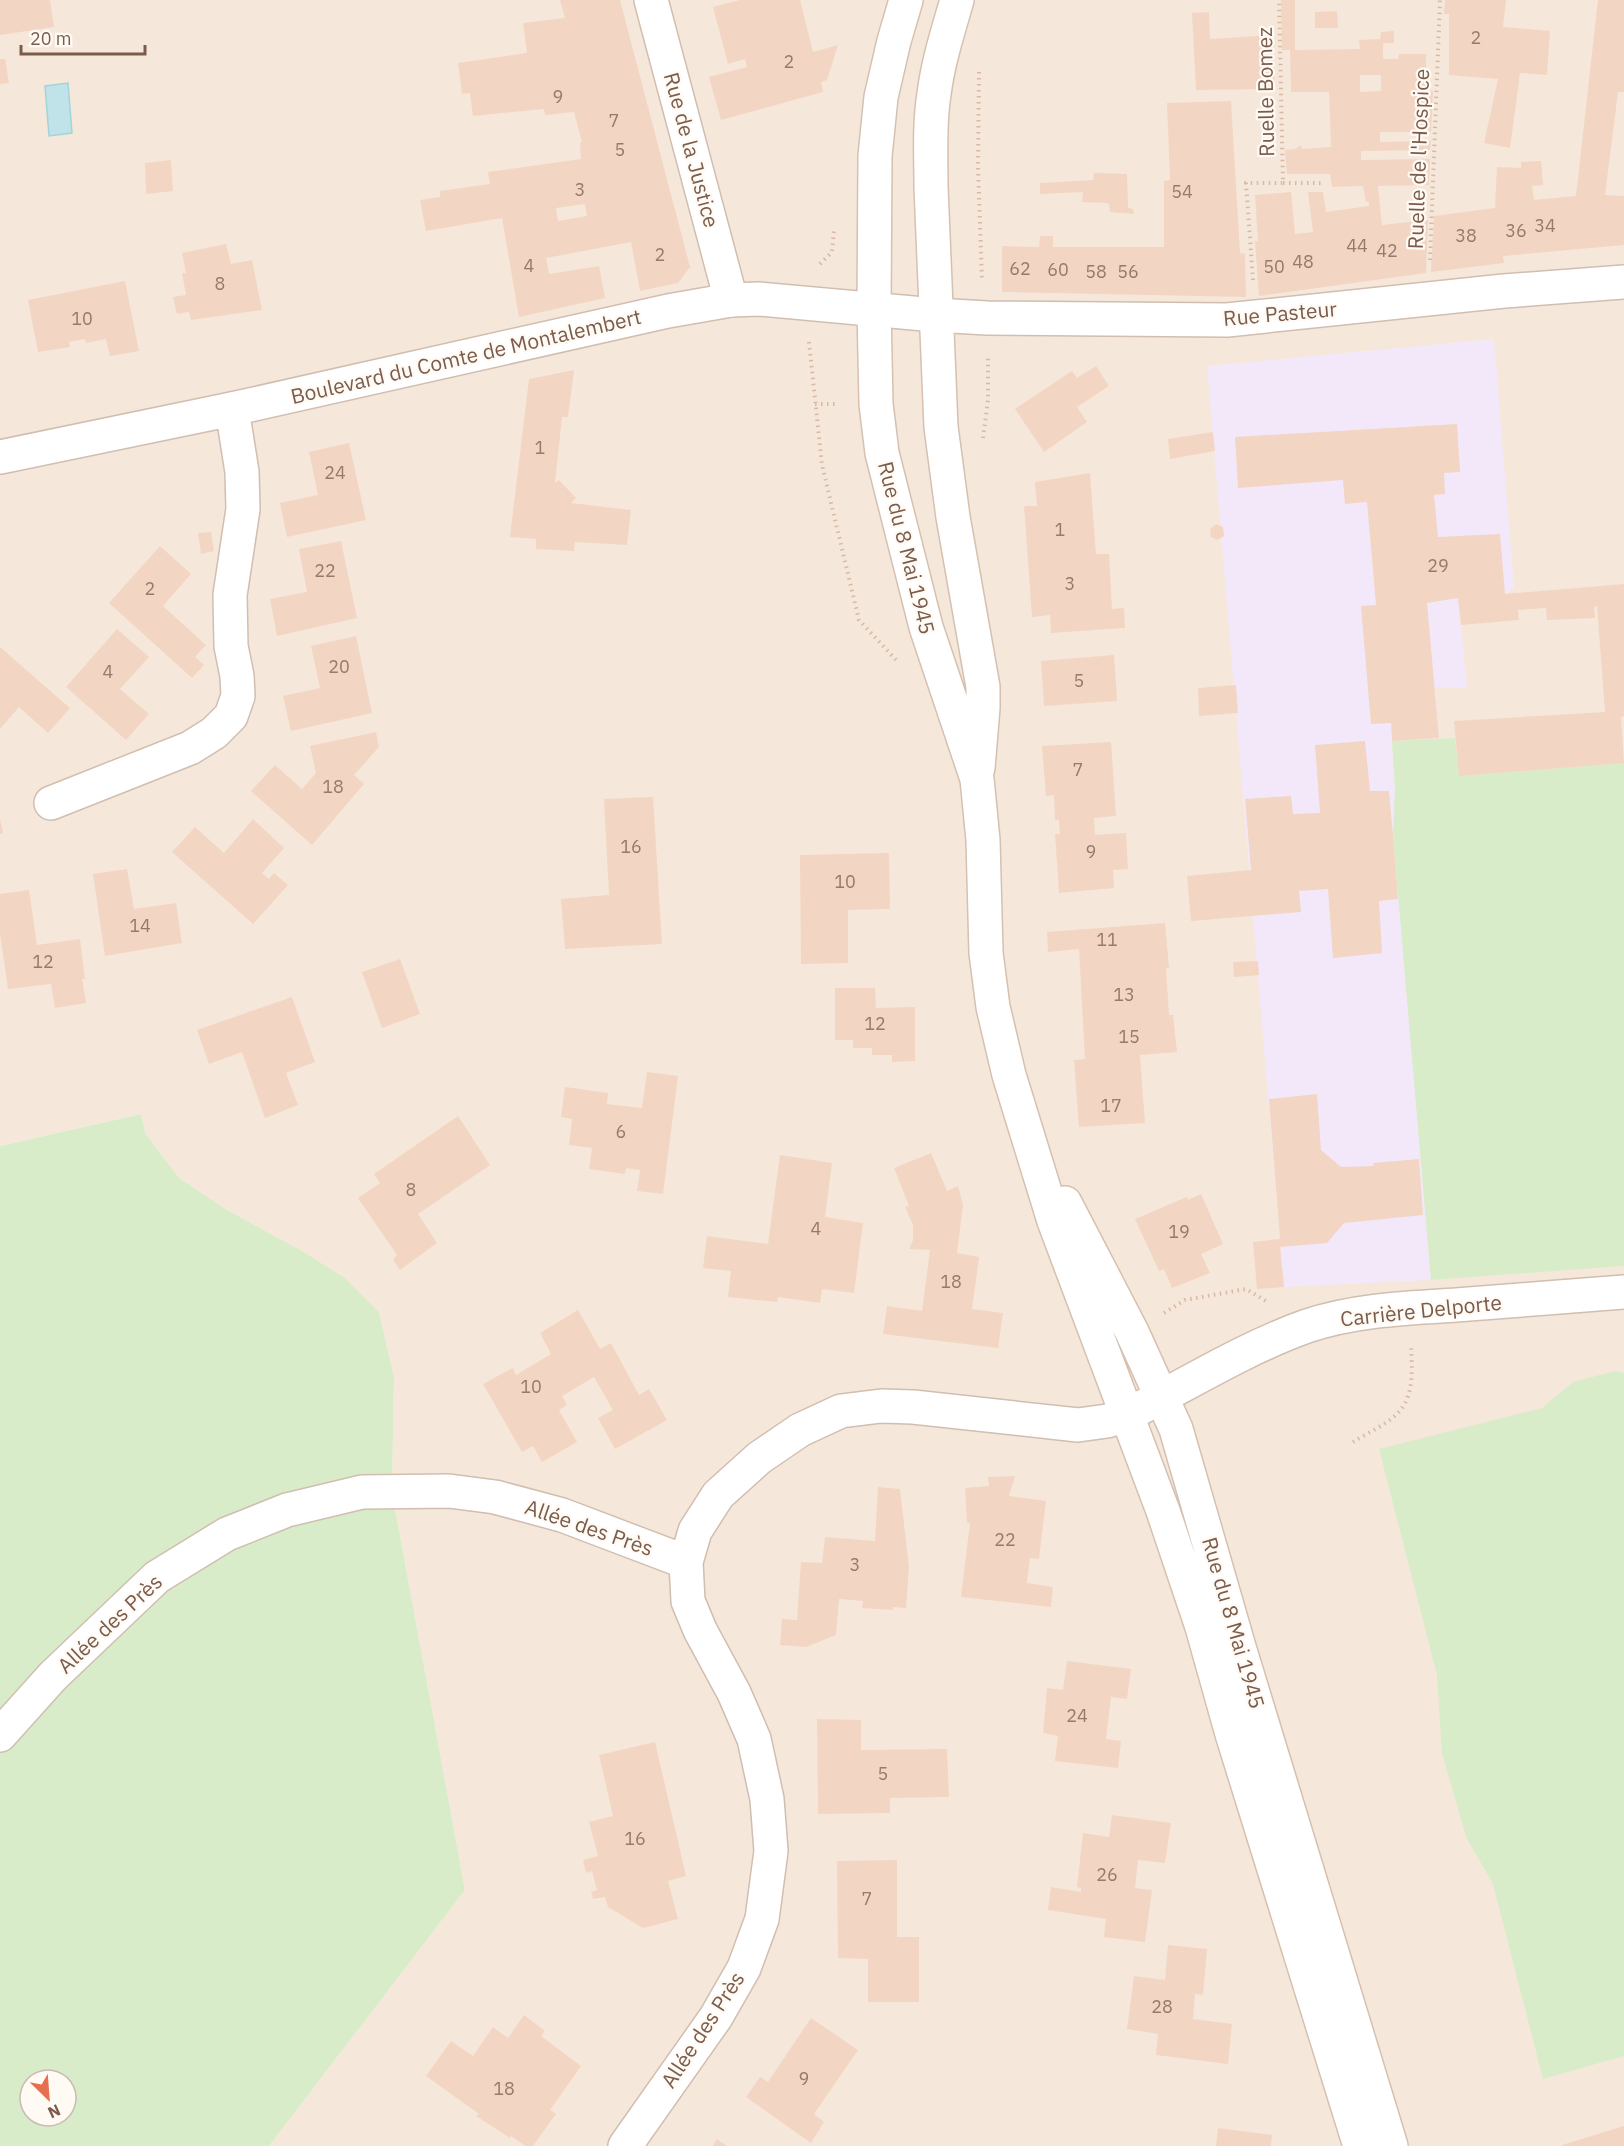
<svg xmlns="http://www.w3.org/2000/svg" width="1624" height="2146" viewBox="0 0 1624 2146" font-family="'IBM Plex Sans',sans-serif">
<rect width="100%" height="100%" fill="#fdf6ec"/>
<path fill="#f5e8da" d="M0 0H1624V2146H269L465 1890 392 1492 394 1377 379 1312 345 1278 304 1252 227 1210 179 1178 145 1133 140 1114 0 1146Z"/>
<path fill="#f3e8fa" d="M1494 339 1514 588 1505 594 1458 599 1467 687 1435 688 1439 738 1392 742 1395 787 1393 835 1431 1280 1284 1287 1207 366Z"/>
<path fill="#d8ecc9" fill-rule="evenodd" d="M1455 738 1459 776 1624 763V1266L1431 1280 1393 835 1395 787 1392 741Z
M141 1114 145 1133 179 1178 227 1210 304 1252 345 1278 379 1312 394 1377 392 1492 465 1890 269 2146H0V1146ZM30 2080H66V2116H30Z
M1615 1371 1624 1373V2056L1543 2079 1493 1884 1467 1839 1442 1754 1437 1675 1379 1449 1542 1408 1573 1382Z"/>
<path fill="#bfe3e8" stroke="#a5d3da" stroke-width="1.5" d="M68 83 72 133 49 136 45 86Z"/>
<path fill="#f3d5c3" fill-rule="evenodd" d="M0 0H50L54 27 0 35Z
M560 0H620L690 267 678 283 640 291 631 242 546 258 549 274 599 266 605 298 519 317 502 218 426 231 420 200 440 197V191L490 184 488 172 581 159 580 143 582 142 574 112 545 115 544 109 473 116 470 93 462 94 458 63 527 53 523 23 565 18ZM585 204 587 216 558 221 556 208Z
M740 0H800L813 52 838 45 827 80 821 82 823 92 721 120 709 77 747 67 745 59 728 64 713 7Z
M1281 0H1295V50L1360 49 1359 40 1380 39 1381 32 1394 31V43H1383V59H1398L1399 54H1426V90L1433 91 1431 132H1380V142L1431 141 1430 150 1361 151V160L1430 159 1429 185 1378 186 1382 225 1428 220 1426 273 1259 296 1255 241H1258L1255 195 1291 192 1295 234 1313 232 1308 192H1323L1326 212 1369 206V201L1366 202 1363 186 1332 187 1330 174H1287L1285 150 1295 149 1301 145 1302 149 1331 147 1329 92H1291L1290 50H1282ZM1360 75H1381V91L1360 92Z
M1445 0H1506L1503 27 1550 31 1547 75 1520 73 1510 148 1484 143 1498 79 1449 75V14H1444Z
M1598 0H1624V92H1618L1605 195 1624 196V245L1503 256 1504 263 1431 272 1434 216 1495 208 1497 167 1521 168V162L1541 161 1543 185 1532 186 1534 200 1576 196Z
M1337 11 1338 28H1315V12Z
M1209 12 1210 39 1273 35 1275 89 1196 90 1192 13Z
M0 59H5L9 83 0 84Z
M1231 101 1240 253 1245 254 1246 297 1002 292V246L1039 247 1040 236H1053V247H1164V181L1170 180 1167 103Z
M171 160 173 191 146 194 145 163Z
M1094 173 1127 174 1128 208 1133 209 1134 214 1110 212 1109 204 1106 203 1082 202 1083 192 1040 194V183L1093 180Z
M226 244 231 264 252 260 262 310 191 320 189 312 177 314 173 297 186 295 182 273H186L182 253Z
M125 281 139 351 110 356 106 339 86 343 85 339 69 342 70 347 38 352 28 300Z
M1096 366 1109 386 1077 407 1087 422 1044 452 1015 409 1072 371 1077 378Z
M574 370 568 417H562L555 483 559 480 576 498 571 503 631 510 627 545 575 542 574 551 536 549V539L510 537 529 379Z
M1457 424 1460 472 1444 473 1445 494 1434 495 1438 537 1500 534 1505 594 1624 584V716L1621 717 1624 763 1459 776 1454 721 1605 712 1597 606 1594 607 1595 618 1547 620 1546 608 1518 610 1519 620 1461 625 1458 598 1427 603 1439 738 1392 741 1391 723 1371 724 1361 606 1376 605 1367 502 1345 504 1343 480 1238 488 1235 437Z
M1213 432 1215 451 1170 459 1168 439Z
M349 443 366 520 287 537 280 503 318 495 309 452Z
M1090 473 1096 554H1109L1112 609 1124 608 1125 628 1051 633 1050 615 1032 617 1024 506H1037L1035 482Z
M1216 524 1223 527 1224 536 1217 540 1211 537 1210 529Z
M211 532 214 551 201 554 198 533Z
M341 541 357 618 277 636 270 599 307 592 299 549Z
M160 546 191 574 163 606 206 645 195 657 204 665 192 678 109 603Z
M117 629 149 657 120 689 149 714 126 740 66 687Z
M356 636 372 713 291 731 283 696 320 688 311 646Z
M0 647 70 708 48 733 19 707 0 729Z
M1114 655 1117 701 1044 706 1041 661Z
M1236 685 1238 713 1199 716 1198 688Z
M376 732 379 747 354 775 364 784 312 845 251 791 275 765 302 789 316 773 310 746Z
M1365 741 1370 791H1389L1393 835 1398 899 1379 901 1382 953 1333 958 1328 889 1299 891 1301 912 1191 921 1187 876 1251 870 1245 799 1291 796 1293 814 1320 813 1315 745Z
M1111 742 1116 816 1094 818 1095 835 1126 833 1128 869 1113 870 1114 888 1059 893 1055 834H1060L1059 820H1055L1054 795 1046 796 1042 746Z
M653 797 662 944 565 949 561 899 609 895 604 799Z
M0 819 3 833 0 834Z
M253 819 284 848 262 873 269 879 274 873 288 885 253 924 172 852 195 827 224 853Z
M889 853 890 909 848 910V963L801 964 800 855Z
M127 869 134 909 176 903 182 943 105 956 93 874Z
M29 890 37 945 80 939 85 979H82L86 1003 55 1008 51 984 8 989 0 933V894Z
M1165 923 1169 968H1166L1169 1015H1173L1177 1052 1140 1055 1145 1123 1079 1127 1074 1060 1085 1059 1079 949 1048 952 1047 932Z
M400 959 420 1014 382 1028 362 972Z
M1258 961 1259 975 1234 977 1233 962Z
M835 988H875L876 1008 915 1007V1061L892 1062V1055H872V1048H853V1040H835Z
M292 997 315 1062 286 1073 298 1105 265 1118 242 1052 209 1064 197 1030Z
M647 1072 678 1076 663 1194 637 1191 640 1170 626 1168 625 1174 589 1169 592 1148 569 1145 572 1119 561 1117 565 1087 608 1093 607 1104 642 1108Z
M1317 1094 1321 1150 1341 1167 1374 1166 1373 1163 1419 1159 1423 1215 1344 1223 1327 1243 1280 1247 1284 1287 1257 1289 1253 1242 1280 1239 1269 1099Z
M458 1116 490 1165 418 1214 437 1243 400 1270 393 1260 397 1255 358 1198 380 1183 374 1174Z
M931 1153 947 1191 958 1186 963 1205 957 1253 979 1257 972 1309 1003 1313 998 1348 883 1334 887 1306 922 1311 930 1250 909 1249 913 1240V1225L905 1207 909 1206 894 1168Z
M780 1155 832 1163 825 1217 863 1223 854 1293 822 1289 820 1303 778 1297 777 1302 728 1297 731 1271 703 1268 707 1236 768 1244Z
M1201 1194 1223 1244 1201 1254 1210 1273 1172 1288 1164 1269 1159 1271 1135 1219 1187 1197 1188 1200Z
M578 1310 600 1349 611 1343 639 1395 649 1389 667 1420 615 1449 598 1418 613 1410 594 1377 562 1396 567 1405 559 1410 577 1442 542 1462 533 1446 522 1452 483 1384 513 1368 516 1375 551 1354 540 1333Z
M1015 1476 1009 1496 1046 1501 1039 1559 1030 1558 1027 1583 1053 1587 1051 1607 961 1597 970 1523H967L965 1488 989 1486 988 1477Z
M878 1487 900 1489 909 1567 906 1608 893 1607V1610L862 1608 863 1601 839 1599 836 1635 806 1647 780 1645 782 1619 797 1620 801 1562 822 1563 825 1537 875 1541Z
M1067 1661 1131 1669 1127 1699 1111 1697 1106 1739 1121 1741 1118 1768 1055 1761 1058 1736 1043 1733 1047 1688 1063 1690Z
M817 1719 861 1720V1750L947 1749 949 1797 890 1798V1813L818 1814Z
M655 1742 686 1876 668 1881 678 1919 643 1928 608 1907 605 1897 593 1899 591 1892 597 1890 592 1871 586 1873 583 1860 598 1856 589 1822 613 1816 599 1755Z
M1112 1815 1171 1823 1165 1863 1138 1860 1135 1888 1152 1890 1145 1942 1104 1937 1106 1919 1048 1910 1051 1887 1081 1892V1888L1077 1887 1083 1833 1109 1837Z
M897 1860V1937H919V2002H868V1959L838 1958 837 1861Z
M1168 1945 1207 1949 1203 1995 1195 1994 1193 2019 1232 2024 1228 2064 1156 2055 1158 2034 1127 2029 1134 1976 1165 1980Z
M524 2015 545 2031 541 2036 581 2066 550 2110 556 2114 533 2146H525L511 2136 510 2138 476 2116 479 2114 426 2076 451 2041 473 2056 493 2027 508 2038Z
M811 2018 858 2050 814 2114 824 2122 811 2143 746 2097 760 2077 768 2082Z
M1624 2126V2146H1562V2145Z
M1218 2128 1272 2135 1271 2146H1216Z
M717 2139 727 2146H713Z"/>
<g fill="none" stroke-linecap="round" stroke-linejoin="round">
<g stroke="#d1beb0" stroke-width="36">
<path id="minor" d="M651 0 731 300
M51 803 190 748 214 733 231 716 238 696 237 676 231 646 230 595 243 509 242 472 232 409
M0 1735 53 1676 157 1577 227 1534 287 1510 362 1492 449 1491 495 1497 562 1515 686 1562
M625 2146 716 2017 744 1968 762 1919 771 1851 767 1799 754 1739 734 1693 700 1630 688 1601 686 1562 695 1531 718 1495 759 1458 800 1430 841 1411 881 1406 913 1407 1078 1425 1107 1421 1127 1415C1186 1385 1245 1348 1307 1326 1354 1310 1407 1308 1456 1305 1512 1301 1568 1296 1624 1292"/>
</g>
<g stroke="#d1beb0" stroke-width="36">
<path id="tertiary" d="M0 457 232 409 668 311 731 300 759 299 935 315 987 318 1227 320 1504 291 1624 282"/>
</g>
<g stroke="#d6c0b0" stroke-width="36">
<path id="secondary" d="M906 0 894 41 881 97 875 156 874 309 876 404 882 453 926 627 977 779 983 840 986 953 993 1007 1009 1075 1054 1221 1163 1511 1202 1627 1232 1734 1360 2146
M957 0C948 31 938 62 934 94 929 125 931 156 931 187L941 427 953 517 983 687V708L978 768
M1065 1203 1132 1332 1176 1429 1239 1647 1391 2146"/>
</g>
<path stroke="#d9b8a5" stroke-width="4" stroke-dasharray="1.5 4.5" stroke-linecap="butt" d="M979 72 978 167 982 280
M1283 183H1324
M1430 260 1440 0
M820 264 832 252 834 231
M1253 280 1246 183H1283L1279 0
M809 342 822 465 859 620 896 660
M815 404H838
M983 438 988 400V356
M1164 1313 1185 1300 1246 1289 1266 1301
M1353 1442C1366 1434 1387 1424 1397 1414 1415 1396 1412 1368 1411 1346"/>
<use href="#minor" stroke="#fff" stroke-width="33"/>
<use href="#tertiary" stroke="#fff" stroke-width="33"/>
<use href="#secondary" stroke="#fff" stroke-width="33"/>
</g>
<g text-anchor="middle" stroke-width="4.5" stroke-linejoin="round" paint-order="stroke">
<g font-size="18" fill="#987a6a">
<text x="1476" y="44">2</text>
<text x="789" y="68">2</text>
<text x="558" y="103">9</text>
<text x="614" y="127">7</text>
<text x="620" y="156">5</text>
<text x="580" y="196">3</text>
<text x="1182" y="198">54</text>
<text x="1545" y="232">34</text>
<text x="1516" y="237">36</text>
<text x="1466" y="242">38</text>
<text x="1357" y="252">44</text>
<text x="1387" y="257">42</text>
<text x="660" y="261">2</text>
<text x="1303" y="268">48</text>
<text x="529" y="272">4</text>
<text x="1274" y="273">50</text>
<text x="1020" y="275">62</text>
<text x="1058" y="276">60</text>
<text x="1096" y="278">58</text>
<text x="1128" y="278">56</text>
<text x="220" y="290">8</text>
<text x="82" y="325">10</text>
<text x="540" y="454">1</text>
<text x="335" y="479">24</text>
<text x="1060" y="536">1</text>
<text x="1438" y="572">29</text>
<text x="325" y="577">22</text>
<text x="1070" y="590">3</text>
<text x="150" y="595">2</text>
<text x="339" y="673">20</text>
<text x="108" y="678">4</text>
<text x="1079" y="687">5</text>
<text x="1078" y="776">7</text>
<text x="333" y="793">18</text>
<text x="631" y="853">16</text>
<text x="1091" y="858">9</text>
<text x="845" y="888">10</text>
<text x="140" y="932">14</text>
<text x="1107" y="946">11</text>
<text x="43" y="968">12</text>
<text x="1124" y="1001">13</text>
<text x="875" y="1030">12</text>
<text x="1129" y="1043">15</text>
<text x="1111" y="1112">17</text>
<text x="621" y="1138">6</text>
<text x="411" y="1196">8</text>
<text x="816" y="1235">4</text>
<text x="1179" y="1238">19</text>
<text x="951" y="1288">18</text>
<text x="531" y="1393">10</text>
<text x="1005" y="1546">22</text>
<text x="855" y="1571">3</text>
<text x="1077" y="1722">24</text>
<text x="883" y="1780">5</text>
<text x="635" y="1845">16</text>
<text x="1107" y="1881">26</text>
<text x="867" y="1905">7</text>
<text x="1162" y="2013">28</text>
<text x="804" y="2085">9</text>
<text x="504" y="2095">18</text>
</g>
<g font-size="21" fill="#7a5c4d" stroke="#fffaf3">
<text transform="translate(1266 92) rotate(-91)" y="7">Ruelle Bomez</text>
<text transform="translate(691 150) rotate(75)" y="7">Rue de la Justice</text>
<text transform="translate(1419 159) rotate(-88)" y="7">Ruelle de l'Hospice</text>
<text transform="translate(1280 314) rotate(-5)" y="7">Rue Pasteur</text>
<text transform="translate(466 357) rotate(-13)" y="7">Boulevard du Comte de Montalembert</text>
<text transform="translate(906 548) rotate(76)" y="7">Rue du 8 Mai 1945</text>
<text transform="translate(1421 1311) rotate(-6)" y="7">Carrière Delporte</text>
<text transform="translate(589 1528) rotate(19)" y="7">Allée des Près</text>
<text transform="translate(1233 1623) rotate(74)" y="7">Rue du 8 Mai 1945</text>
<text transform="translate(110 1624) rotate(-43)" y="7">Allée des Près</text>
<text transform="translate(703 2030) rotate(-57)" y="7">Allée des Près</text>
</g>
</g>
<g transform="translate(48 2098) rotate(155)"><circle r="28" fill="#fffaf3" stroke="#cabbb1" stroke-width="1.5"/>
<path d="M0-4.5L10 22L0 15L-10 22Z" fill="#e76f51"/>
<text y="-9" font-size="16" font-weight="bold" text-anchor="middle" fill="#7a5c4d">N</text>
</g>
<path d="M21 45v9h124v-9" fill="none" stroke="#7a5c4d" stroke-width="3"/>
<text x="30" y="45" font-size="18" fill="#7a5c4d" stroke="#fffaf3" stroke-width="4.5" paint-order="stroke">20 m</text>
</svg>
